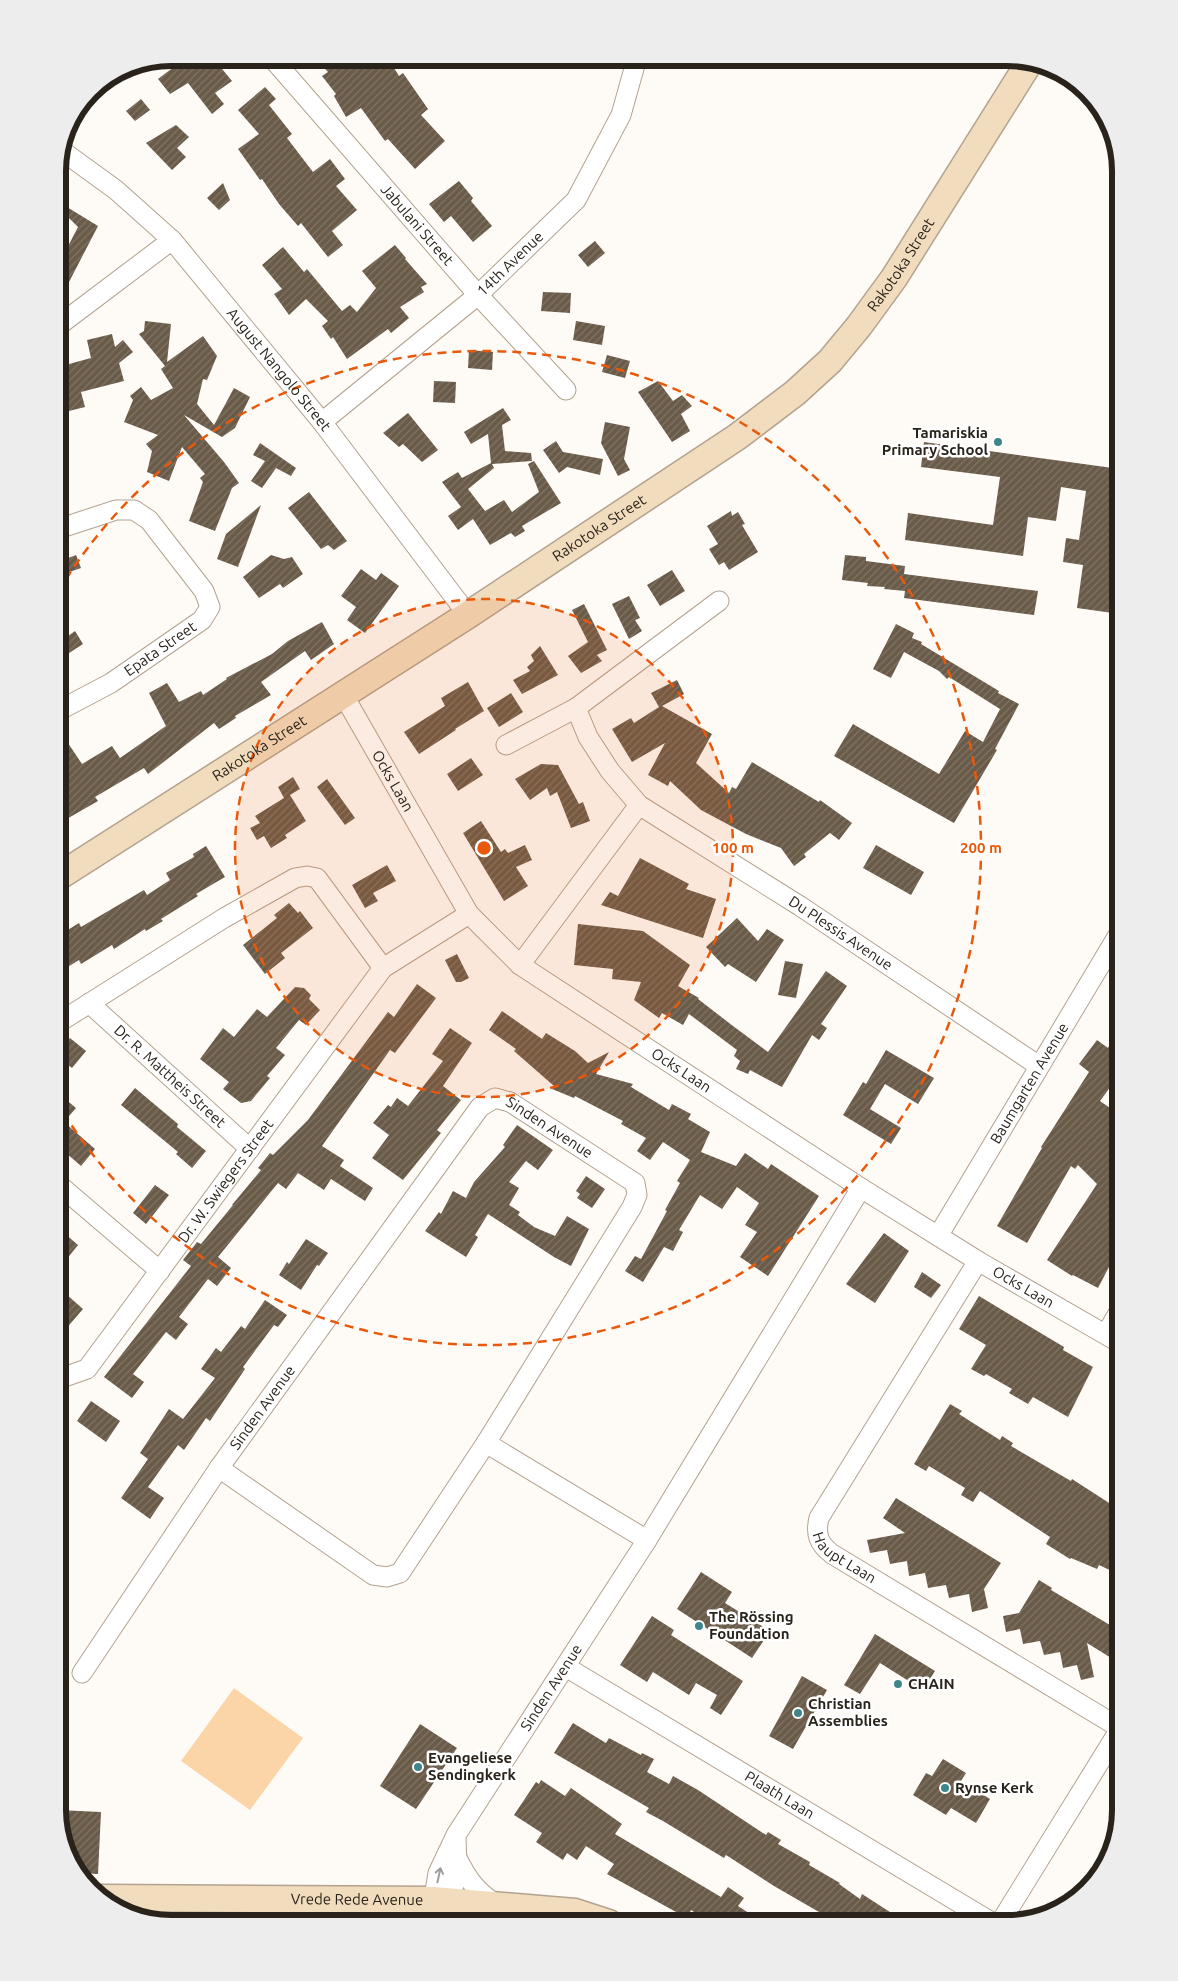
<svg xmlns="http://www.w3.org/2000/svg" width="1178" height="1981" viewBox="0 0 1178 1981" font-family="Ubuntu,sans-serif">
<defs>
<pattern id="building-hatch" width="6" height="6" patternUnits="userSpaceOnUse" patternTransform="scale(1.25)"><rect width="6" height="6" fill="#6a5b49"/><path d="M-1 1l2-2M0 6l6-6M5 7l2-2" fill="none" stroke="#7f7466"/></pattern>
</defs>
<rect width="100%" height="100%" fill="#fefbf7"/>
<path fill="#fbd5a7" d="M234 1688 303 1738 250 1810 181 1761Z"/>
<path fill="url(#building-hatch)" d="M175 58H213L232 81 215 93 224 104 212 114 188 83 170 94 158 79 179 63Z
M315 58H388L399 76 403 73 428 109 421 115 445 141 415 169 388 139 385 141 361 108 346 117 334 96 336 94 322 76 328 72Z
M265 87 276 99 269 105 292 134 287 138 313 172 330 159 345 179 336 186 357 210 332 231 343 245 328 257 301 223 298 226 279 204 262 179 260 180 238 149 259 134 238 110Z
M141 99 150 110 135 121 126 111Z
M176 125 189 137 177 148 186 157 172 170 146 143Z
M459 181 473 198 471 201 492 226 473 242 451 216 444 222 429 204Z
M223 183 230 200 219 210 207 198Z
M62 204 98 226 69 282 58 289V252L63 256 78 227 59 208Z
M595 241 605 253 588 267 578 255Z
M395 245 406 258 405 259 427 284 421 287 424 292 400 307 409 318 391 333 388 329 347 359 333 337 331 339 322 326 328 321 306 299 289 315 274 294 282 289 262 265 283 247 304 272 307 269 342 311 350 305 357 312 376 288 362 271Z
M543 292 571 293 570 313 541 311Z
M145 321 171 324 167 362 203 336 217 356 207 380 203 379 197 404 214 425 234 388 250 397 235 428 222 437 184 415 224 462 239 483 232 488 215 531 189 521 203 482 200 478 205 474 182 447 169 481 147 472 152 451 146 444 158 435 124 422 133 400 130 396 141 387 151 400 173 388 161 369 165 366 139 334 144 331Z
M576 321 605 326 602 345 573 340Z
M112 334 115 347 123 340 133 352 119 363 124 381 81 392 85 407 69 411 64 399 58 401V367L91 358 87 340Z
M469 350 493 352 492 370 468 368Z
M607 355 630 361 625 378 602 372Z
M434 381 456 382 455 403 433 402Z
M658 381 673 401 682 395 692 406 681 414 690 431 672 442 638 392Z
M503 408 511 420 502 425 505 451 531 453 532 461 492 464 494 468 468 489 485 511 504 500 512 512 539 492 528 464 534 461 561 503 522 526 525 531 515 537 511 533 490 545 473 519 458 530 448 516 461 507 442 482 458 472 462 478 491 463 488 434 471 444 464 432Z
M408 413 438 450 422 462 403 444 399 447 383 433Z
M605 422 630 427 624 459 630 470 618 476 601 443Z
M556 441 563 452 603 459 600 475 567 467 559 473 543 450Z
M924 442 1120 469V614L1077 608 1083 565 1063 562 1066 538 1079 540 1086 491 1061 487 1056 521 1028 517 1023 556 905 540 908 513 993 525 1000 477 921 467Z
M260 443 296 468 291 476 276 468 262 488 251 481 265 461 253 455Z
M309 492 347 541 334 550 328 545 321 549 288 508Z
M261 505 238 567 217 559 226 534Z
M731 511 732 516 738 512 745 524 742 525 758 552 729 570 724 562 719 565 709 549 718 544 707 526Z
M76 555 81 568 58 576V562Z
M271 555 284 559 292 557 303 574 283 588 280 584 259 598 243 577Z
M845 555 866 557V561L905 566 904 574 1038 591 1034 615 904 598 905 591 884 589 885 587 867 586 868 583 842 580Z
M361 569 376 580 381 573 399 586 365 633 347 620 356 607 341 596Z
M672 570 685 591 660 606 647 585Z
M629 596 640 618 635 620 642 631 629 639 612 604Z
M584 604 607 650 597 655 602 661 581 673 568 656 588 642 572 610Z
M322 622 334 644 311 660 305 651 261 682 271 695 235 716 236 718 219 729 214 723 148 774 144 768 95 797 98 801 58 824V728L82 764 112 746 120 758 166 726 149 693 167 683 179 702 201 691 203 695 227 679 226 678 272 654 288 641Z
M896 624 914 633 912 638 922 642 921 644 999 691 998 693 1019 704 995 749 997 750 954 823 834 756 853 724 939 774 965 731 983 742 1000 709 949 677 947 679 939 671 904 652 891 678 873 669Z
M75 631 83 644 66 655 58 643Z
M540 646 558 675 522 694 513 680 530 671 527 667 534 661 531 655Z
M677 680 684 694 662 706 712 734 696 763 729 793 732 787 736 789 752 762 819 802 820 800 852 823 839 840 830 833 804 854 806 857 794 866 781 848 746 834 701 810 670 781 668 786 648 775 665 743 632 762 612 729 631 718 634 723 659 707 651 693Z
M468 682 484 711 455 729 456 730 419 754 404 732 445 706 441 698Z
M511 693 523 712 499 727 487 708Z
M471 758 483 775 458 791 447 774Z
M541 764 558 765 579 804 583 802 590 821 571 828 557 792 550 796 547 788 530 800 515 779Z
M293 777 300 789 290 795 306 821 285 835 287 838 271 848 264 836 257 840 250 828 260 823 255 816 284 798 278 787Z
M327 779 355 818 345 825 317 787Z
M481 821 501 852 505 849 508 853 525 845 532 860 516 867 528 886 504 901 463 833Z
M876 845 924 872 911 895 863 868Z
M206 846 225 877 196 894 198 896 161 919 163 921 146 931 145 929 114 949 112 945 81 964 79 960 58 973V936L79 923 81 927 144 890 147 895 170 880 166 873 194 857 193 854Z
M640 858 689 884 686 889 716 899 703 938 601 905 610 892 618 896Z
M387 865 396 881 373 893 378 901 365 908 352 885Z
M289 903 298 913 300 911 313 928 281 953 285 958 265 974 243 945 277 918 274 915Z
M737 918 758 941 767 929 784 940 756 982 728 964 725 967 706 947Z
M578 924 643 931 690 965 678 986 699 998 698 999 733 1026 768 1052 826 971 847 986 821 1024 827 1028 819 1040 812 1035 782 1087 750 1070 748 1074 736 1069 740 1061 734 1056 737 1050 689 1014 683 1025 662 1013 659 1018 634 1000 641 982 612 979 613 969 574 965Z
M457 954 469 978 461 982H456L445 960Z
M785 961 803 964 796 998 778 995Z
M417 984 436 998 395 1053 390 1050 322 1146 344 1160 340 1166 373 1188 365 1201 331 1179 324 1190 298 1173 286 1189 278 1183 218 1257 231 1268 217 1286 208 1279 179 1317 188 1324 176 1340 166 1332 133 1374 144 1382 132 1398 104 1377 191 1266 183 1260 197 1242 201 1244 233 1205H232L261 1170 258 1168 270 1153 273 1155 308 1120 388 1012 394 1017Z
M295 987 304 988 311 995 309 999 320 1010 306 1025 299 1020 276 1048 285 1055 267 1076 270 1078 251 1101 241 1103 223 1089 229 1082 200 1059 223 1028 234 1037 257 1009 267 1017Z
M502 1011 542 1039 546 1033 575 1051 588 1063 609 1052 596 1074 633 1084 631 1087 669 1110 672 1104 691 1114 688 1119 710 1132 701 1152 736 1166 745 1153 768 1169 771 1164 819 1196 768 1276 740 1257 757 1232 745 1225 759 1203 737 1187 722 1209 700 1195 679 1230 683 1232 673 1251 664 1247 643 1282 625 1271 635 1256 641 1259 667 1211 665 1210 680 1183 677 1181 690 1160 663 1142 650 1160 637 1151 646 1138 621 1124 623 1121 575 1096 574 1098 552 1089 554 1086 514 1051 516 1049 489 1030Z
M1120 1021V1074L1100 1101 1120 1115V1246L1098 1288 1073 1275 1072 1276 1047 1260 1097 1184 1078 1165 1075 1169 1071 1166 1027 1243 997 1226 1042 1148 1041 1147 1089 1072 1079 1064 1097 1040 1108 1048Z
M450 1028 472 1043 443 1086 461 1100 437 1130 441 1133 403 1180 372 1158 389 1135 373 1123 388 1105 391 1107 397 1098 408 1106 443 1061 432 1054Z
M70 1038 86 1051 72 1068 58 1057V1052Z
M886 1050 934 1078 918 1104 885 1084 870 1109 901 1128 891 1144 843 1115 863 1082 866 1084Z
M135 1088 178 1124 177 1127 206 1151 192 1168 176 1154 178 1152 121 1105Z
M58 1093 76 1108 64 1122 95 1149 81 1166 58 1146Z
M517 1125 553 1150 538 1170 526 1161 509 1182 519 1188 509 1205 520 1212 518 1215 534 1227 555 1236 567 1216 589 1229 571 1266 554 1257 488 1214 475 1235 478 1237 466 1257 425 1231 439 1212 441 1214 453 1191 466 1198 474 1182 505 1147 503 1145Z
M586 1176 605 1189 592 1208 577 1198 580 1194 576 1191Z
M155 1185 169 1195 146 1224 133 1213Z
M64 1233 78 1245 58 1270V1241Z
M884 1233 909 1251 875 1303 846 1284Z
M306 1239 328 1253 319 1266 317 1265 301 1290 279 1275 287 1262 289 1264Z
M922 1272 941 1285 931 1298 914 1287Z
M58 1287 83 1309 58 1338Z
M979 1296 1064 1347 1063 1350 1093 1367 1068 1417 1033 1397 1028 1404 1009 1393 1012 1389 986 1374 984 1376 971 1369 986 1345 959 1329Z
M265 1300 287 1315 278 1327 274 1325 243 1367 245 1369 210 1421 206 1418 184 1450 178 1445 148 1487 164 1498 150 1519 121 1498 148 1459 140 1453 169 1409 183 1419 215 1378 201 1369 216 1348 221 1352 241 1326 245 1329Z
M91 1401 120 1421 106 1442 77 1421Z
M950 1404 962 1411 959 1414 973 1423 1000 1440 1002 1436 1013 1443 1011 1446 1071 1481 1072 1479 1120 1510V1575L1099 1565 1097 1569 1071 1558 1070 1559 1046 1544 1050 1537 980 1491 973 1502 961 1495 965 1488 929 1466 926 1471 914 1464Z
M896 1498 1001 1563 984 1589 988 1608 972 1612 969 1594 949 1598 946 1585 928 1588 925 1573 909 1576 907 1561 890 1564 887 1550 870 1553 867 1540 905 1533 883 1518Z
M701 1572 732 1592 725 1603 770 1631 752 1658 677 1609Z
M1039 1580 1052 1588 1051 1590 1120 1631V1654L1116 1661 1087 1643 1094 1677 1081 1680 1077 1665 1063 1668 1060 1652 1044 1655 1040 1641 1023 1644 1020 1629 1006 1632 1003 1616 1019 1613Z
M652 1616 674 1630 671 1635 743 1681 721 1715 710 1708 717 1695 696 1683 689 1695 653 1672 647 1682 620 1665Z
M875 1634 935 1671 923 1690 880 1663 860 1694 844 1685Z
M802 1676 827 1690 793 1749 769 1736Z
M573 1723 606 1743 609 1738 641 1755 642 1753 654 1759 647 1772 669 1784 673 1776 698 1790 766 1835 768 1832 781 1840 778 1844 810 1862 809 1865 840 1883 839 1884 860 1899 862 1894 907 1923H838L774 1886 726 1855 724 1858 663 1821 646 1812 649 1808 554 1753Z
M420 1724 457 1748 416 1809 380 1786Z
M943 1759 966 1773 961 1781 990 1799 976 1823 951 1808 946 1815 913 1795 926 1773 932 1776Z
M541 1780 565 1796 571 1788 622 1824 615 1834 721 1897 728 1887 744 1898 738 1906 764 1923H711L691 1910 687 1918 607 1874 614 1864 586 1846 577 1860 567 1853 563 1860 536 1842 542 1833 514 1815 536 1782 539 1784Z
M58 1810 101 1812 98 1874 80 1873 69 1860Z"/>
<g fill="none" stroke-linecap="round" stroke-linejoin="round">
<g stroke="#b3a28f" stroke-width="21">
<g id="street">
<path id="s1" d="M272 58 478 295 566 390"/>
<path id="s2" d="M61 150 116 190 172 240 322 422 468 615"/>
<path d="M58 326 172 240"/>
<path id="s3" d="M322 422 478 295 576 200 621 115 637 58"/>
<path id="s4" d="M719 601 576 708 588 737 610 771 639 805 800 906 1039 1066"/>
<path id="s5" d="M344 696 469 914 520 965 861 1188 978 1261 1120 1343"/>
<path id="s6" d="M58 711 111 683 202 620 210 607 204 591 149 520 134 510H116L58 529"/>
<path d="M506 745 576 708"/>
<path d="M520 965 639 805"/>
<path id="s7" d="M89 1003 250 1149"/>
<path d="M58 1023 224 918 295 878 307 876 317 878 383 968"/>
<path d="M58 1184 160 1271"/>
<path id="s8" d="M938 1236 1120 932"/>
<path id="s9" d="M978 1261 819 1518C815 1535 819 1544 832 1554L1120 1728"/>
<path d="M1106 1334 1120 1310"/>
<path id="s10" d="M58 1376 64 1377 87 1369 383 968 469 914"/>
<path d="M219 1468 373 1575 387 1577 400 1573 486 1443"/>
<path id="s11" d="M566 1667 993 1923"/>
<path id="s12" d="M82 1673 219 1468 480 1107 495 1098 510 1102 635 1183 637 1195 632 1207 486 1443 647 1540"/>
<path d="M457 1858C468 1880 476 1891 497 1905"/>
<path id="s13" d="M431 1917 438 1873 456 1835 647 1540 861 1188"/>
<path d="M452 1919 451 1902 457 1865 456 1837"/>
<path d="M1000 1923 1120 1729"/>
</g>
</g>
<g stroke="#b3a28f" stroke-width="29">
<g id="secondary">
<path id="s14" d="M58 877 468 615 737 437 795 393 830 361 859 326 894 278 1029 63"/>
<path id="s15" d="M102 1898 433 1900 575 1912 609 1923"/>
</g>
</g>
<use href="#street" stroke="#fff" stroke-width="19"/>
<use href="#secondary" stroke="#f1dcbd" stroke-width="26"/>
</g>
<defs><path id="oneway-shaft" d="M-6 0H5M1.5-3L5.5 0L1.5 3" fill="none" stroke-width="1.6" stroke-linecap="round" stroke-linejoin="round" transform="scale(1.25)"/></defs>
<use stroke="#9f9c98" href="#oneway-shaft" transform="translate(439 1875) rotate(-78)"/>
<circle cx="484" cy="848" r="249" fill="#e8590c" fill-opacity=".12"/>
<g fill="none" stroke="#e8590c" stroke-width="2.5" stroke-dasharray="9 6">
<circle cx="484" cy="848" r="249"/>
<path d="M58 592A497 497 0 1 1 58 1104"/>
</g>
<g fill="#3e8689" stroke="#fff" stroke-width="2">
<circle cx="998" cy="442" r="5"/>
<circle cx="699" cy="1626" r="5"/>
<circle cx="898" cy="1684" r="5"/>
<circle cx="798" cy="1713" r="5"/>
<circle cx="418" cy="1767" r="5"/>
<circle cx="945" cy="1788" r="5"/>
</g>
<g text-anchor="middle" stroke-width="5" stroke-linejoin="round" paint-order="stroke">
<g font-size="15" fill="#29231b" stroke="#fff">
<text dy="5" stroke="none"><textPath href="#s1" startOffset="221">Jabulani Street</textPath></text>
<text dy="5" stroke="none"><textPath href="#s3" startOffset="246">14th Avenue</textPath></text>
<text dy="5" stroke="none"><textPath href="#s14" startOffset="1049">Rakotoka Street</textPath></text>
<text dy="5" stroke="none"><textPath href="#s2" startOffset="311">August Nangolo Street</textPath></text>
<text dy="5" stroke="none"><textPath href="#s14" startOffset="644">Rakotoka Street</textPath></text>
<text dy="5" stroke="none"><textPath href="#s6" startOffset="120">Epata Street</textPath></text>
<text dy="5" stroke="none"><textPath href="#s14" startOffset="239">Rakotoka Street</textPath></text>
<text dy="5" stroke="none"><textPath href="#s5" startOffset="98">Ocks Laan</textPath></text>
<text dy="5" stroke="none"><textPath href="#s4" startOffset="534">Du Plessis Avenue</textPath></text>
<text dy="5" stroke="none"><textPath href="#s5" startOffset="516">Ocks Laan</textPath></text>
<text dy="5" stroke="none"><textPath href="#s7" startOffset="109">Dr. R. Mattheis Street</textPath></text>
<text dy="5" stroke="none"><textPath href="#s8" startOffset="178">Baumgarten Avenue</textPath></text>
<text dy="5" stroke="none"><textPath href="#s12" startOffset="772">Sinden Avenue</textPath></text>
<text dy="5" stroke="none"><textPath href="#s10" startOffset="264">Dr. W. Swiegers Street</textPath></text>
<text dy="5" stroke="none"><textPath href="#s5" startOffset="921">Ocks Laan</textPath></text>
<text dy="5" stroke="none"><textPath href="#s12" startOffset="321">Sinden Avenue</textPath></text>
<text dy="5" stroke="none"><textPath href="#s9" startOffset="355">Haupt Laan</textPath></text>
<text dy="5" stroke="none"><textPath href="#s13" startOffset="262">Sinden Avenue</textPath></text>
<text dy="5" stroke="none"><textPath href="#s11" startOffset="249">Plaath Laan</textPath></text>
<text dy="5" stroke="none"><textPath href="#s15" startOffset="255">Vrede Rede Avenue</textPath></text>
</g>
<g font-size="15" font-weight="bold" fill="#29231b" stroke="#fff" text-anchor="start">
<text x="988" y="438" text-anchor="end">Tamariskia<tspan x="988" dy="17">Primary School</tspan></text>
<text x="709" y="1622">The Rössing<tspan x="709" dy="17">Foundation</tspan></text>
<text x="908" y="1689">CHAIN</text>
<text x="808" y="1709">Christian<tspan x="808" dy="17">Assemblies</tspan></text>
<text x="428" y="1763">Evangeliese<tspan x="428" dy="17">Sendingkerk</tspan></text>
<text x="955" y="1793">Rynse Kerk</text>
</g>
</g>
<path d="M0 0H1178V1981H0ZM171 66H1007A105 105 0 0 1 1112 171V1810A105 105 0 0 1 1007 1915H171A105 105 0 0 1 66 1810V171A105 105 0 0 1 171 66Z" fill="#eeeded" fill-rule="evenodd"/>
<path fill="none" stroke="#29231b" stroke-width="6" d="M171 66H1007A105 105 0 0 1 1112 171V1810A105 105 0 0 1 1007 1915H171A105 105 0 0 1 66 1810V171A105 105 0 0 1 171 66Z"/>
<circle cx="484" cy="848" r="8" fill="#e8590c" stroke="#fff" stroke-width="2.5"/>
<g font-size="15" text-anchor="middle" font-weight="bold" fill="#e8590c" stroke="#fff" stroke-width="5" stroke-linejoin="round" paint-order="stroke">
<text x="733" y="853">100 m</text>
<text x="981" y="853">200 m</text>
</g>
</svg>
